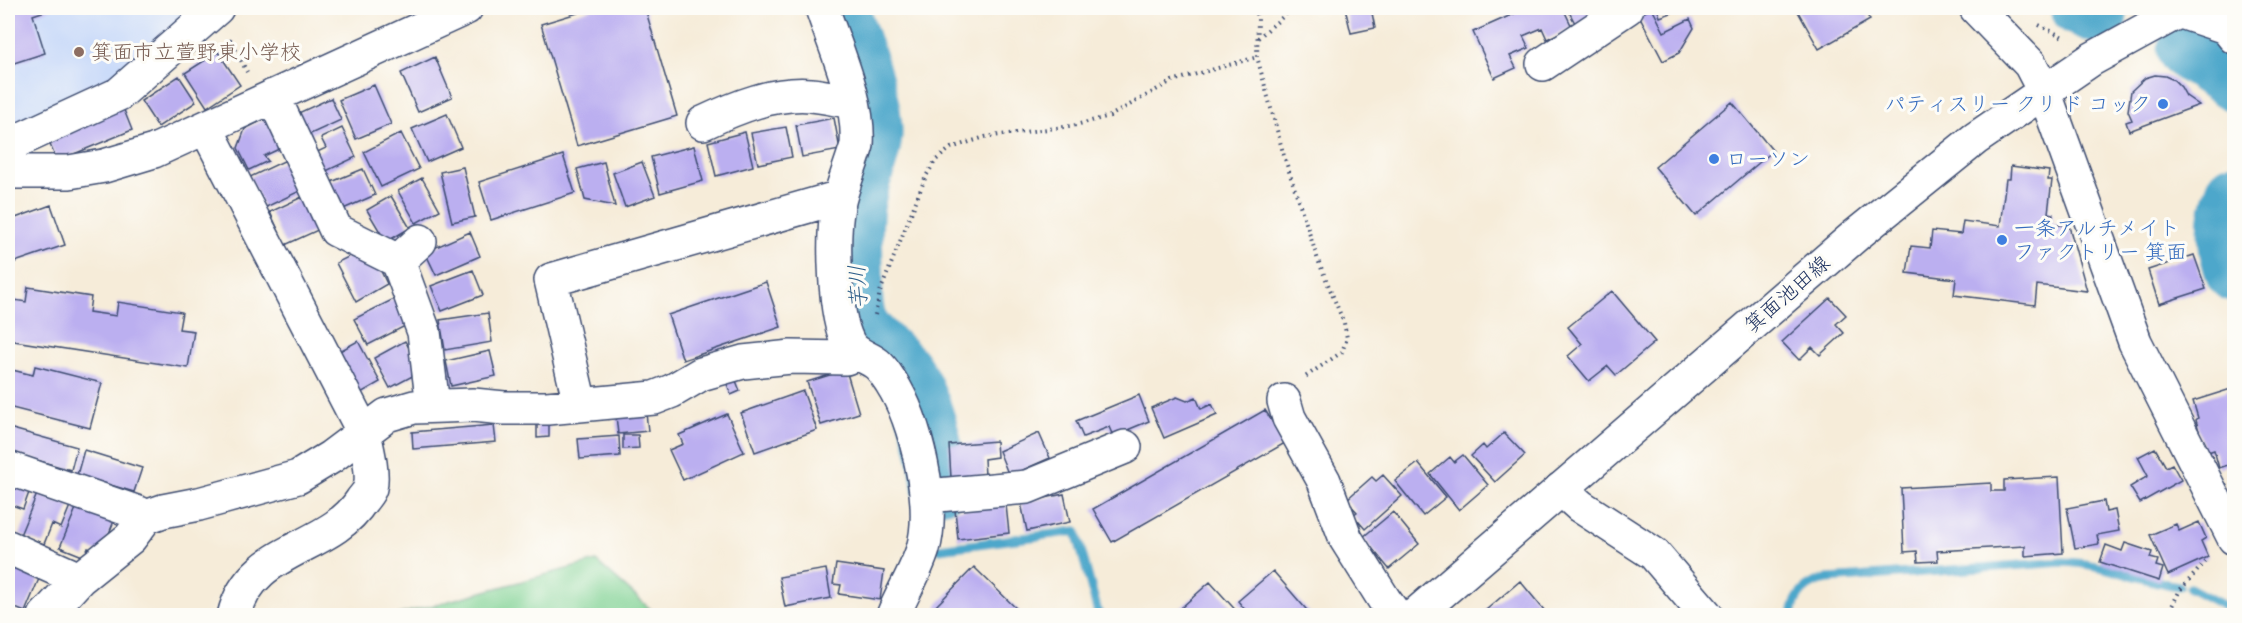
<svg xmlns="http://www.w3.org/2000/svg" width="2242" height="623" viewBox="0 0 2242 623" font-family="Dekko,'Klee One',sans-serif">
<rect width="100%" height="100%" fill="#fdfcf7"/>
<filter id="ink" filterUnits="userSpaceOnUse"><feTurbulence type="fractalNoise" baseFrequency=".0167" numOctaves="2"/><feDisplacementMap in="SourceGraphic" scale="12" xChannelSelector="R" yChannelSelector="G"/><feConvolveMatrix kernelMatrix="1 2 1 2 8 2 1 2 1" color-interpolation-filters="sRGB"/></filter>
<filter id="wash" filterUnits="userSpaceOnUse"><feTurbulence type="fractalNoise" baseFrequency=".008" numOctaves="4" result="noise"/><feDisplacementMap in="SourceGraphic" scale="24" xChannelSelector="R" yChannelSelector="G"/><feGaussianBlur stdDeviation="1.35" result="paint"/><feColorMatrix in="noise" values="0 0 0 0 0 0 0 0 0 0 0 0 0 0 0 0 0 1.4 0 .05"/><feComposite in="paint" operator="in"/></filter>
<g filter="url(#wash)">
<rect width="100%" height="100%" fill="#f6ecd9"/>
<path fill="#cbdbf9" d="M8 8H201L101 96 8 136Z"/>
<path fill="#7ed193" stroke="#4c8078" stroke-width="1.5" d="M596 561 657 615H397Z"/>
<g fill="none" stroke-linecap="round" stroke-linejoin="round">
<path stroke="#4da7cb" stroke-width="9" d="M939 549 1076 531 1099 616
M2190 588 2234 611
M1792 616C1794 594 1808 582 1828 579L2063 562C2103 563 2140 581 2179 586"/>
<path stroke="#4da7cb" stroke-width="57" d="M840 8C851 40 876 103 874 135 873 155 863 173 859 192 852 218 855 247 855 274 855 288 853 301 857 315 862 338 888 351 903 369 924 398 937 450 940 485
M2079 8 2099 16
M2185 51 2234 83
M2234 192C2223 220 2224 245 2234 273"/>
</g>
<g id="blocks">
<path fill="#bbaff0" d="M8 8H54L33 15 45 53 8 65Z
M594 8H645L677 116 577 146 541 24Z
M1345 8H1371L1375 28 1351 33Z
M1527 8H1563L1572 27 1547 39 1542 28 1523 36 1529 48 1510 56 1516 68 1494 78 1473 32Z
M1567 8H1610L1576 25Z
M1652 8 1664 32 1690 19 1694 28 1679 53 1663 61 1639 15Z
M1657 8H1685L1660 17Z
M1796 8H1863L1870 20 1819 49Z
M218 52 240 85 207 107 185 73Z
M435 57 452 97 418 112 401 73Z
M2155 75 2165 76 2174 80 2181 87 2186 96 2199 105 2129 131 2126 122 2132 120 2128 111 2131 91 2145 78Z
M179 76 196 102 158 127 141 101Z
M374 85 391 124 356 139 339 100Z
M331 98 341 120 304 137 294 115Z
M1732 102 1773 151 1696 216 1655 167Z
M122 105 132 130 57 161 46 135Z
M447 114 461 147 427 162 412 129Z
M269 117 281 148 264 156 268 161 249 170 238 148 245 129Z
M834 118 840 150 802 157 796 125Z
M786 127 792 157 758 164 751 133Z
M342 128 356 157 322 173 313 154 326 148 321 138Z
M745 132 753 166 716 176 708 142Z
M401 133 419 169 381 187 364 152Z
M694 146 703 181 660 193 651 157Z
M563 155 575 193 491 220 479 182Z
M288 159 302 190 264 208 250 177Z
M604 162 615 206 585 200 577 169Z
M642 162 655 196 625 207 613 173Z
M2011 166 2049 171 2048 180H2052L2048 213 2053 214 2052 224 2069 226 2087 291 2037 285 2035 305 1954 295 1956 279 1907 273 1911 246 1930 248 1932 231 1961 234 1963 221 2000 226 2006 179H2010Z
M463 167 475 217 452 222 440 172Z
M363 169 375 195 341 210 329 183Z
M422 178 440 210 416 223 398 191Z
M391 196 410 228 386 242 367 210Z
M302 197 318 230 285 245 270 212Z
M51 205 65 245 12 263 8 248V232L14 230 10 220Z
M470 232 480 256 436 275 425 252Z
M2194 255 2206 289 2159 304 2148 270Z
M350 256 379 267 387 284 356 302 336 263Z
M473 270 483 295 442 311 431 286Z
M766 282 781 327 683 360 668 315Z
M28 287 91 297 89 312 116 316 118 302 182 312 179 329 194 331 188 368 8 340V299L26 302Z
M1612 291 1655 342 1616 375 1608 366 1589 381 1568 356 1582 344 1568 327Z
M398 297 411 323 368 345 354 319Z
M1830 298 1846 315 1836 324 1844 333 1820 355 1812 347 1799 360 1782 342Z
M488 313 492 342 445 350 440 320Z
M358 341 380 382 359 394 336 353Z
M405 341 422 371 390 388 374 358Z
M490 351 496 376 451 386 446 361Z
M35 366 102 383 90 428 8 407V369L33 375Z
M846 370 859 413 821 425 807 382Z
M735 378 740 391 731 395 726 381Z
M2234 388V463L2219 468 2214 450 2205 453 2196 420 2198 418 2193 401Z
M803 391 817 430 755 452 741 413Z
M1139 395 1149 421 1113 436 1109 427 1083 437 1076 421Z
M1177 397 1187 401 1196 397 1201 409 1212 404 1217 415 1164 438 1151 408Z
M1265 410 1285 443 1112 542 1093 509Z
M646 413 648 431 618 434 616 416Z
M727 414 744 452 683 480 669 450 683 444 679 435Z
M537 422H549V437L537 438Z
M494 425 496 442 413 449 412 432Z
M9 428 77 447 71 470 8 452Z
M1039 433 1050 458 1009 476 999 451Z
M1504 433 1525 455 1495 482 1471 456 1483 445 1486 449Z
M623 435H638L639 448 623 449Z
M619 436 620 456 580 459 578 439Z
M996 441 997 457 984 459 985 475 951 478 949 445Z
M2155 448 2166 467 2172 464 2181 480 2140 503 2130 487 2148 476 2138 457Z
M84 450 142 468 134 492 77 475Z
M1463 455 1488 485 1459 510 1430 474 1450 457 1454 462Z
M1418 463 1446 497 1423 516 1395 481Z
M1383 475 1402 496 1365 529 1353 515 1357 512 1346 500 1372 477 1376 481Z
M2059 477 2063 553 2025 556V546L1937 551 1938 561 1918 562 1917 551 1904 552 1901 488 1991 483V491H2004V480Z
M8 478 31 487 23 509 9 504 8 508Z
M37 494 70 506 61 528 52 524 44 544 20 535Z
M1064 494 1070 522 1027 531 1021 503Z
M2104 501 2106 512 2115 510 2119 531 2097 535 2099 544 2075 548 2067 508Z
M1006 505 1009 533 958 539 955 510Z
M77 506 114 521 101 553 88 548 85 557 60 547Z
M1393 512 1419 544 1389 569 1363 537Z
M2199 522 2206 538 2201 541 2208 557 2168 575 2150 535 2176 524 2179 531Z
M2125 543 2152 552 2150 558 2158 560 2156 566 2163 568 2159 581 2100 562 2106 545 2122 551Z
M8 560 41 574 25 612 8 605Z
M836 564 884 571 880 600 839 594 841 585 833 584Z
M974 567 1024 616H946L936 606Z
M826 569 831 598 785 607 779 577Z
M1273 571 1312 616H1250L1238 601Z
M1520 581 1549 616H1479Z
M1210 582 1241 616H1172Z"/>
</g>
</g>
<g filter="url(#ink)">
<use href="#blocks" fill-opacity="0" stroke="#3c4b70" stroke-width="1.5"/>
<g fill="none" stroke-linecap="round" stroke-linejoin="round">
<g stroke="#3c4b70" stroke-width="36">
<path id="minor" d="M822 8C836 50 860 101 857 145 851 166 842 186 838 206 832 236 834 316 848 342 854 355 867 356 877 364 882 368 887 376 891 382 916 421 936 504 923 549 916 572 902 593 893 616
M1976 8 2030 64 2044 91 2135 342 2234 538
M2175 8 2178 11 2226 27 2234 37
M1543 64 1627 8
M273 96 336 230 398 261 424 332 433 406
M703 123C737 107 773 92 811 95 825 96 839 100 853 102
M206 128 364 433C367 447 374 474 370 488 369 492 365 496 362 500 329 552 251 545 234 616
M8 150 17 141 119 94 217 8
M8 172H69L104 166 154 151 466 8
M398 261 420 241
M1284 401 1289 418 1324 481 1346 539 1385 601 1396 616
M580 404 551 280 840 197
M8 468 139 513 146 517
M1561 489 1580 506 1654 554 1707 616
M927 496 1027 487 1125 447
M8 547 79 579
M45 616 79 579 130 538 146 517 163 511 199 504 298 477 331 457 387 415 414 407 473 405 504 408H547L654 398 672 391 701 374 743 362 791 357 846 358 857 353"/>
</g>
<g stroke="#3c4b70" stroke-width="36">
<path id="major" d="M1414 616 1856 235 1975 139 2092 59 2185 8"/>
</g>
<path stroke="#3c4b70" stroke-width="4" stroke-dasharray="1.5 4.5" stroke-linecap="butt" d="M1254 8 1258 19 1257 57 1284 156 1318 260 1344 323 1347 338 1342 352 1305 377
M2039 25 2065 38
M1258 38 1293 8
M230 39 247 72
M226 44 240 61
M875 315 880 292 926 176 936 160 951 148 985 137 1072 126 1110 116 1172 81 1257 57
M2167 616 2180 590 2209 558"/>
<use href="#minor" stroke="#fff" stroke-width="33"/>
<use href="#major" stroke="#fff" stroke-width="33"/>
</g>
</g>
<circle fill="#8d6e63" stroke="#fdfcf7" stroke-width="2" cx="79" cy="52" r="6"/>
<g fill="#3f7fe0" stroke="#fdfcf7" stroke-width="2">
<circle cx="2163" cy="104" r="6"/>
<circle cx="1714" cy="159" r="6"/>
<circle cx="2002" cy="240" r="6"/>
</g>
<g text-anchor="middle" stroke-width="6" stroke-linejoin="round" paint-order="stroke">
<g font-size="21" fill="#785e54" stroke="#fdfcf7" text-anchor="start">
<text x="91" y="59">箕面市立萱野東小学校</text>
</g>
<g font-size="21" fill="#366cbe" stroke="#fdfcf7" text-anchor="start">
<text x="2151" y="111" text-anchor="end">パティスリー クリ ド コック</text>
<text x="1726" y="166">ローソン</text>
<text x="2014" y="235">一条アルチメイト<tspan x="2014" dy="24">ファクトリー 箕面</tspan></text>
</g>
<g font-size="21" fill="#1b2f5e" stroke="#fdfcf7">
<text transform="translate(1787 294) rotate(-41)" y="7">箕面池田線</text>
</g>
<g font-size="22" font-style="italic" fill="#2f5f8a" stroke="#fdfcf7">
<text transform="translate(857 287) rotate(-93)" y="8">芋川</text>
</g>
</g>
<rect width="2242" height="623" fill="none" stroke="#fdfcf7" stroke-width="30"/>
</svg>
